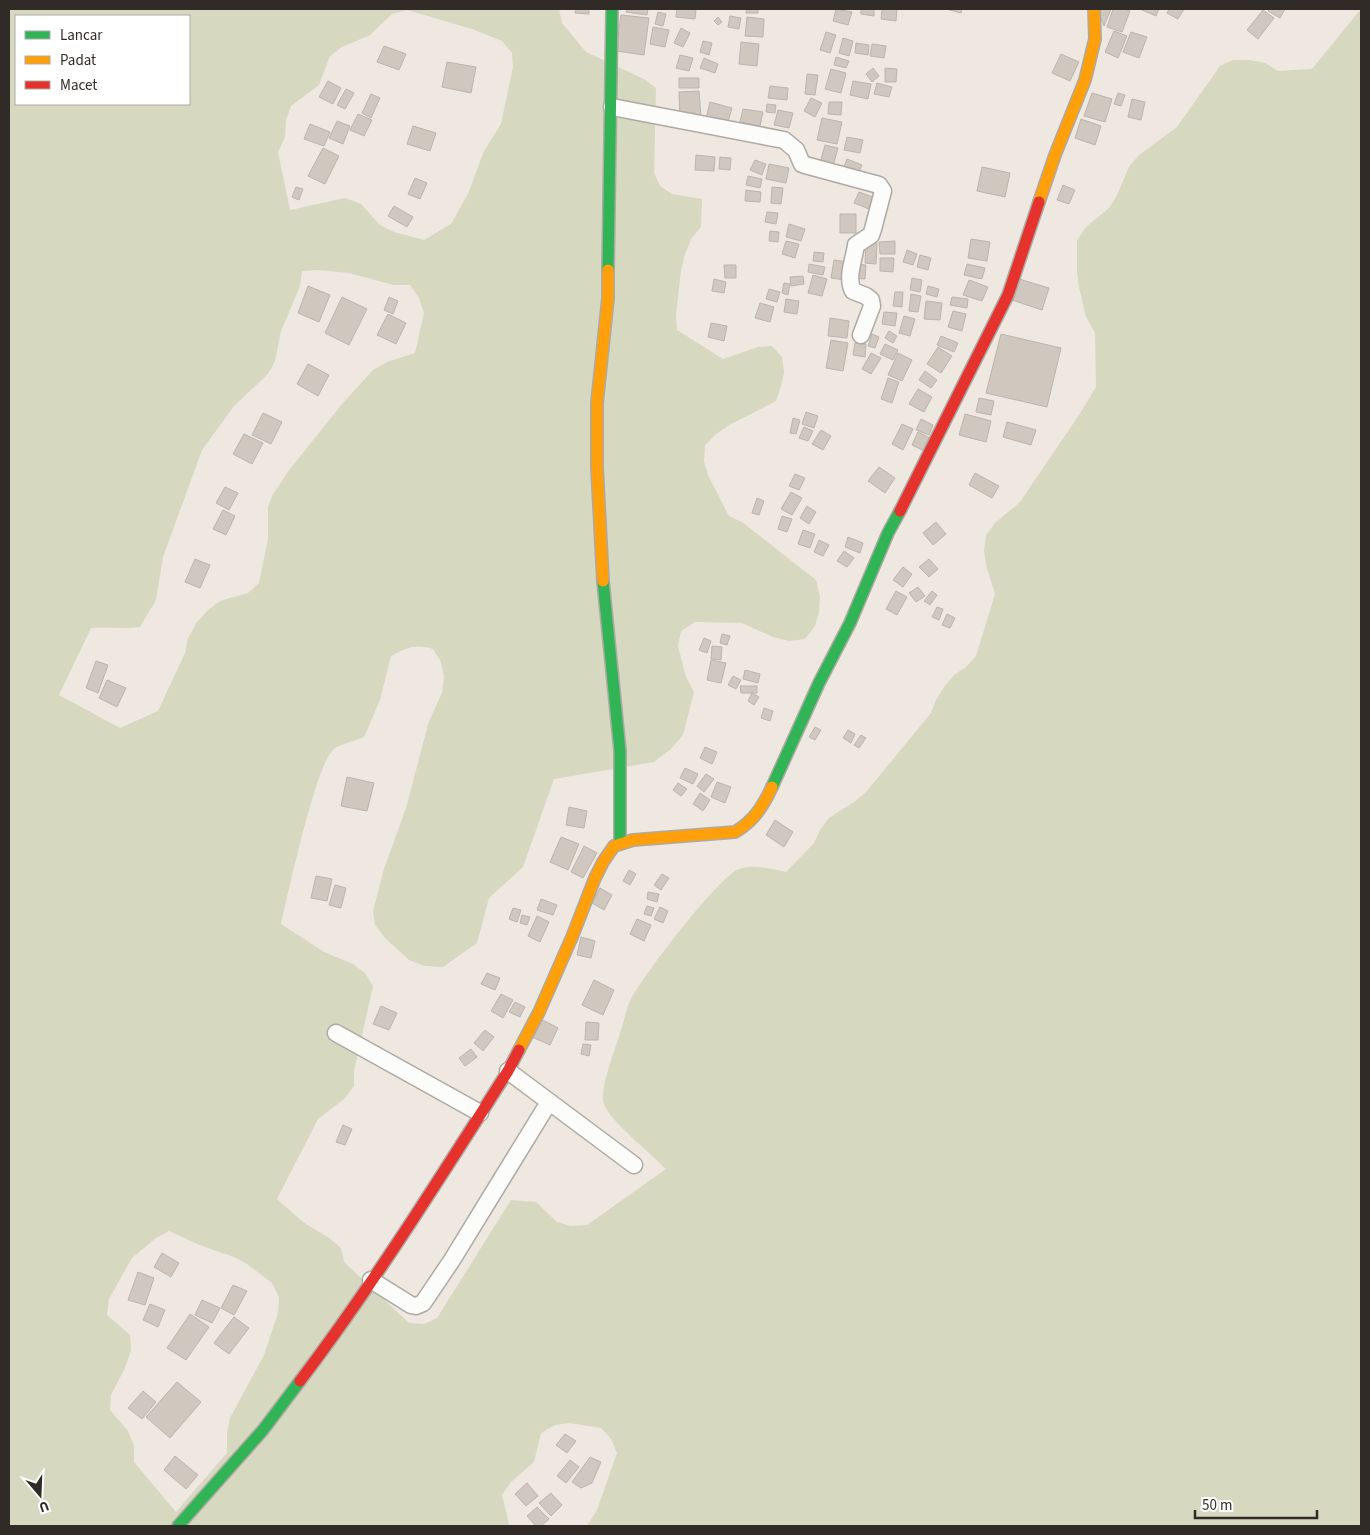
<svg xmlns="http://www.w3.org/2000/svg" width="1370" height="1535" viewBox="0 0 1370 1535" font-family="'Source Sans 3',sans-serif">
<rect width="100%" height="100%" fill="#eee8e1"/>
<path fill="#d6d8bf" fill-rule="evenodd" d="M9 9H559L562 23 586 52 644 79 656 88 654 173 660 186 672 194 702 199 701 227 691 239 685 254 681 270 676 315 677 330 723 359 758 347 772 346 782 357 784 372 781 386 776 401 731 424 716 434 705 445 704 461 708 475 729 516 742 522 816 580 820 597 819 612 815 626 805 639 789 641 773 637 742 623 695 622 681 631 678 646 686 677 694 692 683 735 671 749 654 762 554 779 523 867 489 898 477 943 443 967 425 966 409 960 385 938 375 925 373 911 384 869 406 808 429 721 442 693 444 677 441 662 433 649C415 644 408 647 391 656L380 700 364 737C358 740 339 745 335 748 316 761 288 895 281 924L324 952 353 964 365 973 373 986 354 1071V1086L344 1099 318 1119 277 1199 303 1222 329 1238 341 1248 344 1262 409 1323 424 1324 437 1318 511 1200 536 1202 557 1222 570 1226 587 1225 666 1169C652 1154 604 1117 603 1100 602 1081 616 1048 621 1030 624 1021 626 1010 630 1001 642 977 716 880 737 870 752 863 771 869 786 872L814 843 820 830 829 818 854 802 866 792 931 713 936 700 944 687 954 675 966 667 976 656 995 594 986 565 984 551 986 535 995 523 1020 502 1079 415 1096 387 1095 333 1086 317 1079 287 1077 272V240L1086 227 1109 208 1117 195 1129 167 1139 155 1177 127 1220 66 1233 60H1249L1265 63 1278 71 1312 69 1361 9V1526H587L597 1510 617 1453 611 1439 601 1428 570 1423 555 1425 541 1433 534 1462 511 1482 502 1495 509 1524 508 1526H9ZM407 10 472 29 502 41 512 53 513 67 501 124 484 151 468 194 451 224 424 240 394 232 380 225 361 204 345 198 290 210 278 152 285 137 286 120 291 106 319 85 330 56 342 47 370 35 392 14ZM16 16H189V104H16ZM318 270 349 273 394 285H410L419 298 424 313 415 353 387 362 373 370 342 404 290 469 273 494 268 507V539L259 583 248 593 220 601 208 610 197 622 188 638 185 653 158 711 120 728 59 695 91 628C108 627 124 629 140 627L156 600 163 557 202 450 234 406 268 374 275 361 281 331 300 286 302 271ZM169 1231 202 1246 234 1257 247 1264 272 1283 279 1297 278 1313 264 1355 230 1418 227 1433V1453L176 1512 134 1462V1446L128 1431 110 1410 111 1395 125 1368 131 1350 130 1335 107 1315 109 1299 132 1258 156 1238Z"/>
<path fill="#d0c7be" stroke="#bab5b0" d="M576 9H589V14L575 13Z
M627 9H648L647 15 626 12Z
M677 9H696L695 19 676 17Z
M747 9H758V13H746Z
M836 9 852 12 848 25 833 21Z
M861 9H874V16L861 14Z
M882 9H897L896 21 881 19Z
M946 9H962L961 13Z
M1097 9H1111L1104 26Z
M1113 9H1123L1130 11 1122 32 1107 27Z
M1140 9H1159L1156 16Z
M1169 9H1184L1178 19 1167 13Z
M1270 9H1285L1280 18 1268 11Z
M1263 10 1274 18 1258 39 1247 30Z
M658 12 666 14 663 26 655 24Z
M621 15 649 18 644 55 616 51Z
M730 16 741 18 739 29 728 27Z
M718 17 722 22 718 25 714 21Z
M747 17 764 19 763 37 745 36Z
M653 27 669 30 665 47 650 44Z
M681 28 690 33 683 47 674 43Z
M1114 31 1127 36 1118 58 1105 52Z
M826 32 836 35 830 53 820 50Z
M1131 32 1147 37 1139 58 1123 52Z
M843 38 853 41 849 56 839 53Z
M703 41 712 43 709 55 700 52Z
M741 42 759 44 757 66 739 64Z
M856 43 869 45 868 55 855 53Z
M872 44 886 46 884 58 870 56Z
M384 46 406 54 399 70 377 62Z
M1061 54 1079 62 1070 81 1052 73Z
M680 55 693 58 689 71 676 68Z
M836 57 849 61 846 68 834 65Z
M704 58 718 64 715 73 700 68Z
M447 62 476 67 471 93 442 87Z
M873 68 879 76 872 82 866 74Z
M885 68 897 69 896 82H885Z
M831 69 846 73 841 93 825 89Z
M807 74 818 75 815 95 805 94Z
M679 78H699V88H679Z
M328 81 341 88 333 104 319 97Z
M853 81 871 84 868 99 850 95Z
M877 83 892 87 889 97 874 94Z
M770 86 788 88 787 100 768 98Z
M346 89 354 93 345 109 337 105Z
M699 91 701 117 680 118 679 92Z
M1092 93 1112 99 1105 122 1084 116Z
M1118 93 1125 95 1121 106 1114 104Z
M371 94 380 98 371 118 362 113Z
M811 98 822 103 815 117 804 111Z
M1132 99 1145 102 1141 120 1128 117Z
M710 102 732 108 727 125 706 119Z
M829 102H842L841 115 828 114Z
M767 104 776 105 775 113 766 112Z
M743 109 763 112 760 126 740 122Z
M778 110 793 113 789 128 774 125Z
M358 114 372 120 364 136 350 130Z
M822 118 842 122 837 144 817 140Z
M1081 119 1101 126 1095 145 1075 138Z
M337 121 350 126 343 144 329 138Z
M310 124 330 132 324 146 304 139Z
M413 126 436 133 430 151 407 144Z
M847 137 863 140 860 153 844 150Z
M825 145 838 148 833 166 820 163Z
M323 148 339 156 325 184 308 176Z
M696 155 715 157 714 171 695 170Z
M720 157 731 158 730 170 719 169Z
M847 159 862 165 858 175 843 169Z
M755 160 766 164 762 175 750 170Z
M769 164 789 168 786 183 766 179Z
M982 167 1010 173 1005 197 977 191Z
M748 176 762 179 760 188 746 185Z
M415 178 427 183 420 199 408 194Z
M1063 185 1075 190 1069 204 1057 200Z
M296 187 303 189 299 200 292 197Z
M772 187 783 188 781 204 771 203Z
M746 190 761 192 760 202 745 201Z
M859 192 873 197 869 209 854 203Z
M394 206 413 217 407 227 388 216Z
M767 212 778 213 776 224 765 222Z
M840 214H856V233H840Z
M789 224 805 229 801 241 786 237Z
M770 231 779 232 778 242 769 241Z
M971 239 990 242 987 261 968 258Z
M786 241 799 244 795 258 782 254Z
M895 241V254H880L879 242Z
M866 242 877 243 876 264 865 263Z
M907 250 917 254 913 265 903 262Z
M814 252 824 253 823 262 813 261Z
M920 255 931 258 928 270 917 267Z
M880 258H894L893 272 880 271Z
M834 260 848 262 845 280 831 278Z
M809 264 825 267 823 275 808 272Z
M856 264 866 265 865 279 854 278Z
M967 264 985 268 982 279 964 275Z
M724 265H736V278H725Z
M813 275 827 279 822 296 808 293Z
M803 276 804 284 791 286 790 277Z
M912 278 922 280 920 292 910 290Z
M714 279 726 282 724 293 712 291Z
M1019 279 1049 288 1042 310 1012 300Z
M969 280 988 287 982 301 963 295Z
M784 283 790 284 788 295 782 293Z
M308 286 330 295 319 322 298 313Z
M928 286 939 289 937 297 926 294Z
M769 289 780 292 777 302 766 299Z
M895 292H903L902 307 893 306Z
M911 294 921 296 918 312 909 311Z
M342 297 367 309 349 345 325 333Z
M389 297 398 301 393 314 384 310Z
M952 297 968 299 967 308 950 305Z
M786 299 799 301 797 314 784 312Z
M926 301 942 303 940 320 924 319Z
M760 303 774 307 770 322 755 318Z
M953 311 966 314 962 331 948 327Z
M884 312 897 313 895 326 882 324Z
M388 314 406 323 396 344 377 335Z
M904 316 915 319 910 336 899 333Z
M830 318 849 321 847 338 828 336Z
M711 323 727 326 724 341 708 337Z
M889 331 897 336 893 343 885 338Z
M872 334 879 337 875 348 868 346Z
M1001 334 1061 348 1047 407 986 393Z
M941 336 958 343 954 352 937 345Z
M831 340 848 343 843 371 826 368Z
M855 343 866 344 865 357 853 355Z
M885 344 898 350 893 360 880 354Z
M938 347 952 356 941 373 927 364Z
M871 353 881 358 871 374 862 369Z
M898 353 912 360 902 381 888 375Z
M308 364 329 375 318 396 297 384Z
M925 371 937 380 931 388 919 380Z
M888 378 899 382 892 403 881 399Z
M918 389 932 397 924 412 909 404Z
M979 398 994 401 991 415 976 412Z
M806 412 818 416 814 428 802 424Z
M263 413 282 422 271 444 252 435Z
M965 414 991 421 986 442 959 435Z
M793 418 800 420 796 434 790 433Z
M921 419 933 425 929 435 916 430Z
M1007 422 1036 430 1031 445 1003 437Z
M902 424 913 429 903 450 892 444Z
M804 427 813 431 808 441 799 438Z
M821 430 831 436 823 450 812 444Z
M918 432 930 438 924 451 912 445Z
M244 434 263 443 252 464 233 454Z
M879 467 895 478 885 493 868 481Z
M975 473 999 486 992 498 969 485Z
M795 474 805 478 799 490 789 486Z
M225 487 238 493 229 510 216 503Z
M791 492 802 498 792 515 781 509Z
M757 498 764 501 759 515 752 513Z
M807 506 816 512 809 524 800 518Z
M223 510 235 516 226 535 213 529Z
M782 516 792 519 787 532 778 529Z
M936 522 946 534 933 545 923 533Z
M803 530 815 534 810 548 798 544Z
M848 537 863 543 860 553 845 547Z
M819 540 829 545 823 556 814 552Z
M844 551 854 558 847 567 837 561Z
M195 559 210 565 200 588 185 582Z
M929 559 938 569 929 577 919 567Z
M903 567 912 574 903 587 893 580Z
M918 587 925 596 916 602 909 593Z
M896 591 907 597 897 615 886 609Z
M932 591 937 595 930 605 924 601Z
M937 607 943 609 939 620 932 617Z
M947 614 955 618 950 628 942 625Z
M722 634 730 636 727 645 720 643Z
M704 638 711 641 707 653 699 650Z
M712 646 722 647 721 660 711 659Z
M711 660 726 663 721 683 707 680Z
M96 661 108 665 98 693 86 688Z
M745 670 760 674 758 683 743 679Z
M733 676 741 680 736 689 728 685Z
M107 680 126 688 117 707 99 698Z
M740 686H757V693H741Z
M752 693 759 697 754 705 748 701Z
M764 708 773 711 770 721 761 718Z
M815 727 821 730 815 740 809 737Z
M848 730 855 734 851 743 843 738Z
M861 735 866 738 859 748 854 745Z
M705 747 717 752 712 764 700 758Z
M685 768 698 774 693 784 680 778Z
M706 774 714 779 704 792 697 786Z
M347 777 374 783 367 811 341 806Z
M717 782 731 787 725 803 711 797Z
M678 783 687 789 681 796 673 790Z
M700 793 710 800 703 811 693 804Z
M569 807 587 811 584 828 566 825Z
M775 820 793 832 784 847 766 835Z
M561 837 579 844 568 870 550 862Z
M584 846 597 853 583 878 571 872Z
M629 870 636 874 630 885 623 881Z
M662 874 669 878 661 890 654 885Z
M316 876 332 879 327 901 311 898Z
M335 885 346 888 341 908 329 905Z
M600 888 612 895 604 910 592 903Z
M648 892 659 894 657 902 647 899Z
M541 899 557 905 553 915 537 910Z
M647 906 654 908 651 916 644 914Z
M660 907 668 911 663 923 654 919Z
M513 908 521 910 517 922 509 919Z
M522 915 530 917 527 925 520 923Z
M537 916 549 922 540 942 528 936Z
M637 919 651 925 644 941 630 934Z
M581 937 595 941 591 958 577 955Z
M487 973 500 978 495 990 481 984Z
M594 980 614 990 603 1015 582 1005Z
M501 994 513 1000 503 1018 491 1011Z
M515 1002 525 1007 520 1017 509 1012Z
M381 1006 397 1013 389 1030 373 1024Z
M541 1019 558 1028 550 1045 532 1037Z
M586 1022 599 1023 598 1040H585Z
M485 1030 494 1037 483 1051 474 1043Z
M583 1044 591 1045 589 1056 581 1054Z
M471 1049 477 1057 465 1066 459 1058Z
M343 1125 352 1129 345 1145 336 1142Z
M162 1253 179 1263 171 1277 154 1267Z
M138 1272 154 1278 145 1305 128 1300Z
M233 1285 247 1291 234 1315 221 1308Z
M202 1300 220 1308 212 1323 195 1315Z
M150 1304 165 1310 158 1327 143 1320Z
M190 1314 209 1327 186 1360 167 1348Z
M234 1317 249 1328 229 1354 214 1343Z
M177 1382 201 1402 170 1438 146 1417Z
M143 1391 156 1402 142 1419 128 1408Z
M565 1434 576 1441 567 1453 556 1445Z
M175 1456 198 1475 186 1489 164 1470Z
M590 1457 601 1462 592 1483 581 1488 572 1482Z
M570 1460 579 1467 566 1483 557 1476Z
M527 1483 538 1496 526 1506 515 1494Z
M551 1493 562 1505 551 1516 539 1503Z
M537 1507 549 1519 541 1526H536L527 1516Z"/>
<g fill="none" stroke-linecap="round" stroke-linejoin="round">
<g stroke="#aea9a4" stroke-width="19">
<path id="street" d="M612 107 784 140 796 150 802 164 805 165 879 185 883 191 873 229 871 235 856 245C854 260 846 277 853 291L866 296 871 300 872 306 861 335
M336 1033 480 1113
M508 1071 634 1165
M371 1280 411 1305 416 1306 423 1303 452 1260 549 1102"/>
</g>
<g stroke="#aea9a4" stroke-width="14">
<path id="fast" d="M608 270 612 9
M603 581 620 751V843
M772 787 819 683 850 623 888 533 900 511
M178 1526 263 1430 300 1381"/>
</g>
<g stroke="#aea9a4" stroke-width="14">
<path id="slow" d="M1039 202 1055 155 1085 80 1095 39 1094 9
M603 581 597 468V403L608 298V270
M519 1050 539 1012 572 937 595 878 603 862 614 846 633 840 735 832C754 821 763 806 772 787"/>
</g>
<g stroke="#aea9a4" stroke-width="14">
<path id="jam" d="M900 511 1008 295 1039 202
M300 1381C375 1282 441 1176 508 1071L519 1050"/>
</g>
<use href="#street" stroke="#fcfcfa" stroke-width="16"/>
<use href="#fast" stroke="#30b455" stroke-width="11"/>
<use href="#slow" stroke="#ff9f0a" stroke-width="11"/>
<use href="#jam" stroke="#e5322d" stroke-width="11"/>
</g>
<rect width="1370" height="1535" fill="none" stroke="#302b26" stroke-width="20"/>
<rect x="15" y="15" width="175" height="90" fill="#ffffff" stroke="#acaaa8"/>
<rect x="25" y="31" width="25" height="8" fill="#30b455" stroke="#acaaa8"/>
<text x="60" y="40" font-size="15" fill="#302b26">Lancar</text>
<rect x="25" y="56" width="25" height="8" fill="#ff9f0a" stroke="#acaaa8"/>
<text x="60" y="65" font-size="15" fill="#302b26">Padat</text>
<rect x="25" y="81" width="25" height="8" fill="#e5322d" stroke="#acaaa8"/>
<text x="60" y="90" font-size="15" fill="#302b26">Macet</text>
<g transform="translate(40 1495) rotate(161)" stroke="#ffffff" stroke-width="4" paint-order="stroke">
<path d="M0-4L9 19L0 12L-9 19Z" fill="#302b26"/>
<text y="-8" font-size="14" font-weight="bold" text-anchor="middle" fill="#302b26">U</text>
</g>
<path d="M1195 1510v8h122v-8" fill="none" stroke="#302b26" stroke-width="2.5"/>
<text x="1202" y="1510" font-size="15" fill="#302b26" stroke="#ffffff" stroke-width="4" paint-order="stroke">50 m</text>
</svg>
